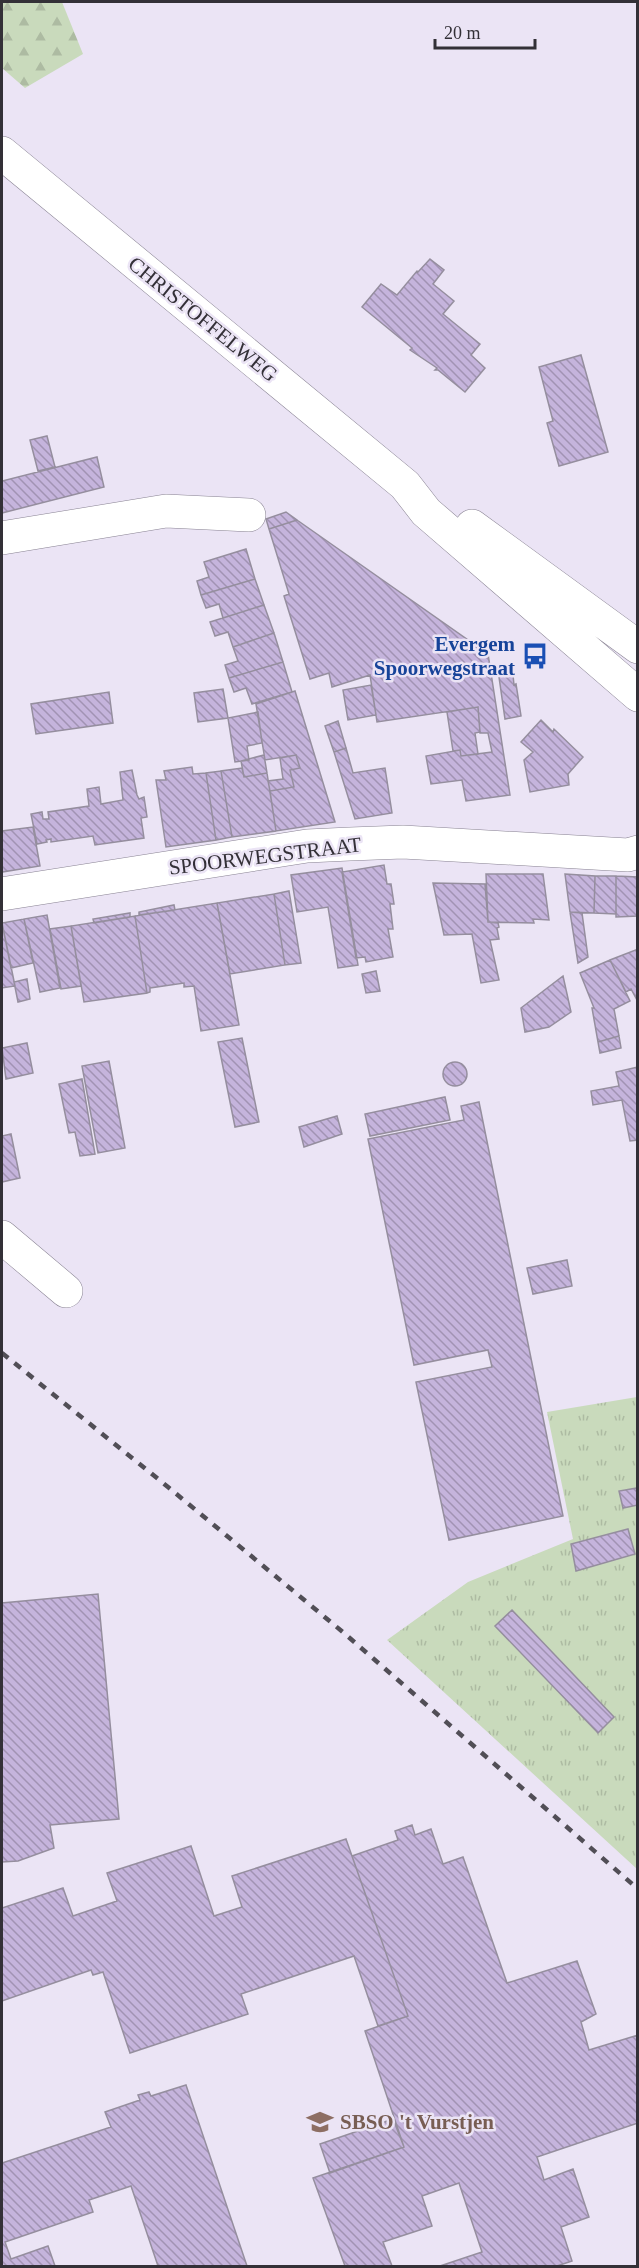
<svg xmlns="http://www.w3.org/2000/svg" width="639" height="2268" viewBox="0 0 639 2268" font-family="Georgia,serif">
<defs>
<pattern id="grass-tufts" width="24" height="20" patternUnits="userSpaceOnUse" patternTransform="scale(1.5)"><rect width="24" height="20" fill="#c9dabc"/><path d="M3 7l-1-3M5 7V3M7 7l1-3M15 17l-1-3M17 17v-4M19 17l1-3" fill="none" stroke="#adbba2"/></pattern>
<pattern id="forest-firs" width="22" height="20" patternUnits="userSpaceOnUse" patternTransform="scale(1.5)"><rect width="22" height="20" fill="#c9dabc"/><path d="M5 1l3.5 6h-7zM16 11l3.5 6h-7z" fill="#adbba2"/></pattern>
<pattern id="building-back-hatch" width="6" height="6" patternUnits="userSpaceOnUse" patternTransform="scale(1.5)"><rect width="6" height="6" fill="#c5b4dc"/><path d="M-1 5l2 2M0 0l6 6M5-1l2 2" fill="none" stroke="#a193b3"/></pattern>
</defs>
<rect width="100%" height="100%" fill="#ebe4f5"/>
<path fill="url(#grass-tufts)" d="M637 1397V1869L387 1640 468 1582 573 1539 547 1412Z"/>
<path fill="url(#forest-firs)" d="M2 2H62L83 54 25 88 2 68Z"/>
<path fill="url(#building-back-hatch)" stroke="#958e9e" stroke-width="1.5" d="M430 259 444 270 433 284 454 301 443 314 480 344 471 355 485 368 465 392 438 370H435L437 368 410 350 412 348 362 307 381 284 397 295 417 271 418 272Z
M581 355 608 452 559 466 547 423 553 421 539 367Z
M47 436 55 467 38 471 30 440Z
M97 457 104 487 2 513V481Z
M286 512 297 520 269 529 266 519Z
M297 520 488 654 510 795 466 801 462 780 431 784 426 756 460 750 461 756 492 752 488 733H480L478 707 377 722 370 675 332 687 329 673 310 679 284 596 289 594 269 529Z
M246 549 255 579 201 595 197 581 209 577 204 562Z
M255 579 264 605 223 618 219 604 206 608 201 595Z
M264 605 274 633 233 647 228 632 215 636 210 622Z
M274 633 283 662 229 678 225 665 238 661 233 647Z
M283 662 292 692 252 704 246 688 234 692 229 678Z
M508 668 513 675 514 685 516 684 521 716 505 719 498 670Z
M371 685 376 715 348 720 343 690Z
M223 689 228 718 198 722 194 693Z
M295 691 335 822 276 831 270 791 294 787 290 770 300 768 296 755 265 760 256 704Z
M109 692 113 723 36 734 31 704Z
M478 707 480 732 475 733 478 754 461 756 460 750 453 751 447 712Z
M258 712 262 743 247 746 249 760 235 762 228 718Z
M541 720 553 732 554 729 583 757 568 774 569 785 530 792 524 760 533 752 521 742Z
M338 721 346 748 334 752 325 726Z
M346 748 353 773 385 768 392 813 355 819 334 752Z
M264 755 267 773 244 777 241 761Z
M296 755 300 768 290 770 294 787 270 791 268 781 283 779 280 758Z
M192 767 193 774 206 773 216 840 166 847 156 780H166L164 771Z
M242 768 244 777 267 773 276 831 232 837 221 771Z
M132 770 137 795 139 799 144 797 147 817 141 818 144 838 95 845 93 836 51 842V839L46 840 47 842 37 844 31 814 42 812 43 819H49L48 812 89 806 87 789 99 787 101 804 123 800 120 772Z
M221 771 232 837 216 840 206 773Z
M33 827 40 866 2 872V831Z
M384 865 387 884H391L394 904H390L393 929H388L393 957 366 962 365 957 356 958 342 872Z
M342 868 358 965 338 968 328 907 297 912 291 875Z
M486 874H543L549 920 533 919 534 923 488 922Z
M565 874 595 876 594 913 570 912Z
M595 876H616V914L594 913Z
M616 876 638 877V916L616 917Z
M433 883 485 884 488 922 498 923 499 927 497 928 499 939 490 940 499 980 481 983 472 934 444 935Z
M289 891 301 963 285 965 274 894Z
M274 894 285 965 230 974 217 903Z
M217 903 239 1025 201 1031 194 986 184 987V983L150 988V992L147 993 135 916Z
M174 905 175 910 139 915V912Z
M570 912 582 913 588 957 578 963Z
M130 913V917L94 923 93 919Z
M47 915 60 988 40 992 24 919Z
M135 916 147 993 84 1002 71 926Z
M24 919 33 963 11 968 2 923Z
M2 923 15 986 2 988Z
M71 926 81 986 61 989 50 929Z
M638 949V1000H637L631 989 626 992 610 960Z
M610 960 630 1001 614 1009 619 1036 598 1042 592 1008H594L580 973Z
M376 971 380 991 366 993 362 974Z
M563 976 571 1012 549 1027 525 1032 521 1008Z
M27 979 30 999 18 1002 14 982Z
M619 1036 621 1048 600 1053 598 1042Z
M242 1038 259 1122 235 1127 218 1042Z
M27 1043 33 1073 6 1079 2 1048Z
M109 1061 125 1148 98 1153 82 1066Z
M443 1074a12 12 0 1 1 24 0a12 12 0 1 1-24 0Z
M638 1067V1140L630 1141 622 1100 593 1105 591 1091 619 1086 616 1072Z
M82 1079 95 1154 80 1156 75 1132 69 1133 59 1084Z
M445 1097 450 1120 370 1136 365 1114Z
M479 1102 563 1516 449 1540 416 1382 492 1367 488 1350 414 1365 368 1139 464 1120 461 1106Z
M337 1116 342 1134 304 1147 299 1127Z
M11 1134 20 1178 2 1182V1136Z
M567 1260 572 1286 533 1294 527 1268Z
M637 1488 638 1505 623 1508 619 1491Z
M628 1529 635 1554 576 1571 571 1544Z
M98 1594 119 1819 50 1825 54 1848 18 1861 2 1862V1603Z
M512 1610 614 1717 598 1733 495 1626Z
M412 1825 415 1835 431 1829 443 1864 463 1857 507 1983 577 1961 596 2014 581 2022 589 2050 638 2035V2123L537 2157 544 2180 573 2169 589 2217 561 2227 572 2261 557 2266H440L482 2252 459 2183 422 2196 432 2226 383 2242 392 2266H345L313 2178 404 2147 365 2031 408 2016 352 1856 398 1840 395 1831Z
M346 1839 408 2016 378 2026 354 1956 241 1994 248 2014 130 2053 103 1972 93 1975 91 1970 2 2001V1908L63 1888 73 1916 117 1901 107 1873 191 1846 214 1916 242 1907 232 1876Z
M186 2085 247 2266H158L131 2186 89 2200 93 2212 5 2242 11 2259 48 2246 55 2266H2V2163L111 2127 105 2112 140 2100 138 2095 149 2092 151 2096Z
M393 2119 404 2147 330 2173 320 2144Z"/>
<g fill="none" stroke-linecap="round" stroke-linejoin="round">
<g stroke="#888292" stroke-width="34">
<path id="minor" d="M2 538 166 511 249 515
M2 894 307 846 350 844 403 842 628 855 638 852
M2 1237 66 1291"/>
</g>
<g stroke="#888292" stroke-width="34">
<path id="secondary" d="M2 153 405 485 426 512 638 695
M472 526 638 647"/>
</g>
<use href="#minor" stroke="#fff" stroke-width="33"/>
<use href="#secondary" stroke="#fff" stroke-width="33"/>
<path stroke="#514e56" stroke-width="4.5" stroke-dasharray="8 8" stroke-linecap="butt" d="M2 1353 168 1487 344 1633 638 1889"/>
</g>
<defs>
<g id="bus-bare" transform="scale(2.07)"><path d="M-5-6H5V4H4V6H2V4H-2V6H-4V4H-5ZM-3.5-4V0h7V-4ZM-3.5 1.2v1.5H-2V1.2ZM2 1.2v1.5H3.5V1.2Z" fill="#1a4fb4" stroke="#ebe4f5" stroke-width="2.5" paint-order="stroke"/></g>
<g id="school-bare" transform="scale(2.07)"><path d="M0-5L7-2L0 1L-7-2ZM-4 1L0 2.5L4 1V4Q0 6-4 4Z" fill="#8d6e63" stroke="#ebe4f5" stroke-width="2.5" paint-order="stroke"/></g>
</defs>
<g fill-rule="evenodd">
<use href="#bus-bare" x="535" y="656"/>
<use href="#school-bare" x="320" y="2122"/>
</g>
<g text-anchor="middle" stroke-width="5" stroke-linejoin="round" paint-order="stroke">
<g font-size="21" fill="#333037" stroke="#ebe4f5">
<text transform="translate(203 319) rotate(39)" y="7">CHRISTOFFELWEG</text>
<text transform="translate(265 856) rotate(-7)" y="7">SPOORWEGSTRAAT</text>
</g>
<g font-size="21" font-weight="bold" fill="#164399" stroke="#ebe4f5" text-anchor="end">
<text x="515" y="651">Evergem<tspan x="515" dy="24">Spoorwegstraat</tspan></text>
</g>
<g font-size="21" font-weight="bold" fill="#785e54" stroke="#ebe4f5" text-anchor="start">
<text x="340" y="2129">SBSO 't Vurstjen</text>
</g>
</g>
<rect width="639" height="2268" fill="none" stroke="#333037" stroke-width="6"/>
<path d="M435 39v9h100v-9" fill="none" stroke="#333037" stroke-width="3"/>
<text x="444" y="39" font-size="18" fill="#333037" stroke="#ebe4f5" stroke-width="4.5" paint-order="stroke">20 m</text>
</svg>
